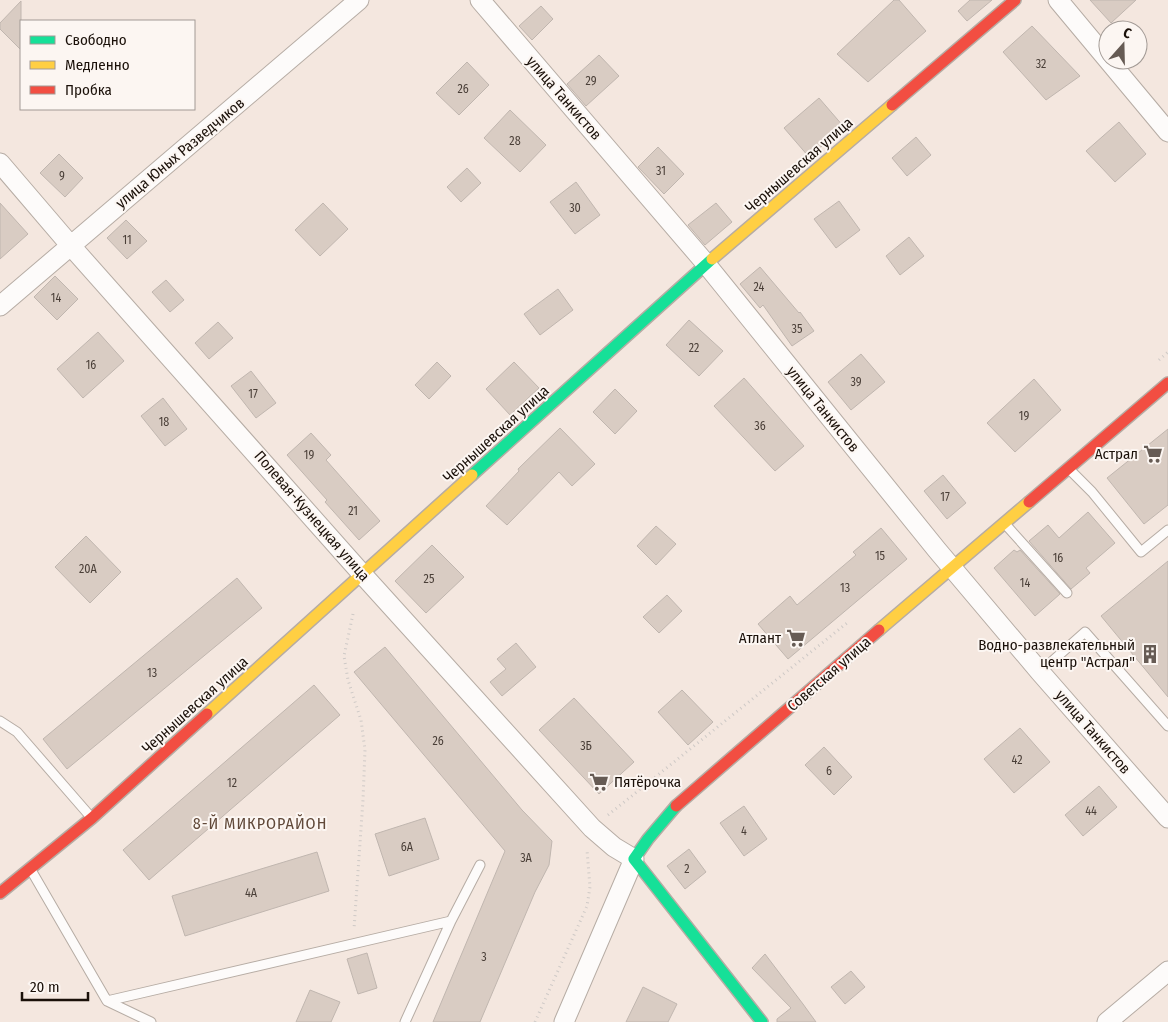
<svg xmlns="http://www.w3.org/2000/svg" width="1168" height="1022" viewBox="0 0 1168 1022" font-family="'Fira Sans Condensed',sans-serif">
<rect width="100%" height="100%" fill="#f4e7df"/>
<path fill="#d9ccc3" stroke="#c0b6af" d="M894 0H899L926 31 868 82 837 54Z
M970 0H992L967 21 958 11Z
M1090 0H1136L1111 23Z
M21 1V50L0 29V23Z
M541 6 553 19 532 40 519 26Z
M1032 26 1080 76 1046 100 1003 52Z
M599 55 619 76 586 106 567 84Z
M467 62 489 85 459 115 436 93Z
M819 98 844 127 809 157 784 128Z
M510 110 546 145 520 172 484 138Z
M1119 122 1146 154 1115 182 1086 151Z
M916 137 931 155 907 176 892 158Z
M658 147 684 174 664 194 638 167Z
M59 154 83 178 65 197 40 173Z
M467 168 481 183 461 202 447 187Z
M576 182 600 215 575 234 550 202Z
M839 201 860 230 836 248 814 219Z
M0 203 28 234 0 259Z
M323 203 348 229 320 256 295 230Z
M716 203 732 222 705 245 688 225Z
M126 220 147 241 127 259 107 238Z
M909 237 924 256 900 275 886 256Z
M760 267 799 313 800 312 814 331 792 346 763 305 760 308 740 284Z
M55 276 78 299 57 320 34 297Z
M166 280 184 300 170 312 152 292Z
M558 289 573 310 540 335 524 314Z
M689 320 723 351 699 376 666 345Z
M218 322 233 338 209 359 195 343Z
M98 332 124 361 83 398 57 369Z
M861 354 885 382 851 410 828 382Z
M437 362 451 376 429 399 415 385Z
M514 362 539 388 510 415 486 389Z
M251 371 276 403 256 418 231 386Z
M744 378 804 446 775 471 714 406Z
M1034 379 1061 410 1015 452 987 423Z
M615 389 637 411 615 434 593 412Z
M163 398 187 429 165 446 141 416Z
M560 428 595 464 572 486 559 472 507 525 486 506 519 471 518 469Z
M1168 429V505L1144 524 1107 478Z
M311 433 331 455 326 460 380 521 359 540 325 502 327 500 287 455Z
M943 475 966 503 947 519 924 491Z
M1088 512 1115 543 1086 568 1090 573 1071 589 1029 541 1048 525 1059 538Z
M656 526 676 544 656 565 637 546Z
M881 528 907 559 788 659 758 624 790 596 797 605 856 555 853 552Z
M86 536 121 572 90 603 55 567Z
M432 545 464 577 426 613 395 581Z
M1014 550 1017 552 1020 550 1060 594 1035 616 994 568Z
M1168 561V697L1101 616Z
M237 578 262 608 67 769 43 739Z
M667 595 682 611 659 633 643 617Z
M516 643 536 667 502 696 490 682 506 669 497 659Z
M385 647 522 810 552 841 549 865 535 892 480 1022H433L505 851 354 672Z
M314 685 340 715 149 880 123 850Z
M682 690 713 722 688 745 658 712Z
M574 698 634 762 599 794 539 730Z
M1020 728 1050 762 1014 793 984 759Z
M824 747 852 777 834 795 805 765Z
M1099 786 1117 807 1083 836 1065 815Z
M744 806 767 839 744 856 720 823Z
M425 818 439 859 389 876 375 834Z
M689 849 706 872 685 889 667 866Z
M317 852 329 891 185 936 172 896Z
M367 953 377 988 358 994 347 959Z
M765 954 803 1004 816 1022H777V1019L791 1008 752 968Z
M851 971 865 987 845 1004 831 987Z
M643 987 677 1004 668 1022H626Z
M310 990 340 1002 331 1022H296Z"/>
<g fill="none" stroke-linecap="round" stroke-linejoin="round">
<g stroke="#b6aca4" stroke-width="11">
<path id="lane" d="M1071 471 1092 492 1141 552 1168 530
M1006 525 1067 593
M1040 672 1085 632 1168 726
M0 721 17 732 90 816
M31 870 107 1001 451 921 480 865
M107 1001 151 1022
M405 1022 451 921"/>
</g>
<g stroke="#b6aca4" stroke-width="21">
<path id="street" d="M480 0 702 259 937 550 1040 672 1168 818
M1058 0 1168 132
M0 163 71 246 363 575 592 828 614 847 634 859 564 1022
M0 306 359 0
M1107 1022 1168 971"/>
</g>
<g stroke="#b6aca4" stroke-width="14">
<path id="fast" d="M472 475 712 259
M676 806 648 839 634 859 762 1022"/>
</g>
<g stroke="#b6aca4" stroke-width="14">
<path id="slow" d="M712 259 892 105
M879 630 1029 502
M207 714 472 475"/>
</g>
<g stroke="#b6aca4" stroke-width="14">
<path id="jam" d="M892 105 1015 0
M1029 502 1168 383
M676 806 879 630
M0 893 92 818 207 714"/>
</g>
<path stroke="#cec9c6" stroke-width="3" stroke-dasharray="1 4" stroke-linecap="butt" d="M1159 360 1168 352
M353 614 344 656 348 680 361 720 365 750 363 800 354 929
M608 815 847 623
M535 1022 587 906 590 887 587 850"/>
<use href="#lane" stroke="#fdfbfa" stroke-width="9"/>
<use href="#street" stroke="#fdfbfa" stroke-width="19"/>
<use href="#fast" stroke="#16e098" stroke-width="11"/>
<use href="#slow" stroke="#ffcf43" stroke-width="11"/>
<use href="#jam" stroke="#f24e42" stroke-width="11"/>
</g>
<defs>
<g id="supermarket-bare" transform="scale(1.5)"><path d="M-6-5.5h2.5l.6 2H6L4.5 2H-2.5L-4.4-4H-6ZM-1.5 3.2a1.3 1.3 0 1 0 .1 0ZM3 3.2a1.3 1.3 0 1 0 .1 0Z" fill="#665b54" stroke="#fcf6f2" stroke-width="2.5" paint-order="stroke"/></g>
<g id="building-bare" transform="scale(1.5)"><path d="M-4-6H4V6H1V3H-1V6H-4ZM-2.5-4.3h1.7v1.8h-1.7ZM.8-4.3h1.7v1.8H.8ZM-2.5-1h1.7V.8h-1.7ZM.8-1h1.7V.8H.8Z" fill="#665b54" stroke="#fcf6f2" stroke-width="2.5" paint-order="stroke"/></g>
</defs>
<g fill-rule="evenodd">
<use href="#supermarket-bare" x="1153" y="454"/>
<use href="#supermarket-bare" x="796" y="638"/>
<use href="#building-bare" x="1150" y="654"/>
<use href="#supermarket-bare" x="599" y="782"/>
</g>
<g text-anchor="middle" stroke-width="4" stroke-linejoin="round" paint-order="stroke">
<g font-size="12" fill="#4a3f38">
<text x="1041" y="68">32</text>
<text x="591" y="85">29</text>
<text x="463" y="93">26</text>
<text x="515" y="145">28</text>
<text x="661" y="175">31</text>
<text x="62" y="180">9</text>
<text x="575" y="212">30</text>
<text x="127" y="244">11</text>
<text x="759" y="291">24</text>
<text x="56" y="302">14</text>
<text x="797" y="333">35</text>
<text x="694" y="352">22</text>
<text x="91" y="369">16</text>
<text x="856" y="386">39</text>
<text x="253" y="398">17</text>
<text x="1024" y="420">19</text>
<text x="164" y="426">18</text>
<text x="760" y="430">36</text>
<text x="309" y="459">19</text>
<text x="945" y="501">17</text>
<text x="353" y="515">21</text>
<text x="880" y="560">15</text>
<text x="1058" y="562">16</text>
<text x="88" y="573">20А</text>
<text x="429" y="583">25</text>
<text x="1025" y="587">14</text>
<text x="845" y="592">13</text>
<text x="152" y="677">13</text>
<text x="438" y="745">26</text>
<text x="586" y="750">3Б</text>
<text x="1017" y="764">42</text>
<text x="829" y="775">6</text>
<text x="232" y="787">12</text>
<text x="1091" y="815">44</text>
<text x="744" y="835">4</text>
<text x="407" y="851">6А</text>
<text x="526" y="862">3А</text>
<text x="687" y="873">2</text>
<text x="251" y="897">4А</text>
<text x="484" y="961">3</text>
</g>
<g font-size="15" fill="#1a1009" stroke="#fcf6f2">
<text transform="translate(564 98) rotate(49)" y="5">улица Танкистов</text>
<text transform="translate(180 153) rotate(-40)" y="5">улица Юных Разведчиков</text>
<text transform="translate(799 165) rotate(-41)" y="5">Чернышевская улица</text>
<text transform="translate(823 409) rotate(51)" y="5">улица Танкистов</text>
<text transform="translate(496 434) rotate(-42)" y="5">Чернышевская улица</text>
<text transform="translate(312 516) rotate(49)" y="5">Полевая-Кузнецкая улица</text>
<text transform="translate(829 674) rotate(-41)" y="5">Советская улица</text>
<text transform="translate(195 705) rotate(-42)" y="5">Чернышевская улица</text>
<text transform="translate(1093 732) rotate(49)" y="5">улица Танкистов</text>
</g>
<g font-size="15" fill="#1a1009" stroke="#fcf6f2" text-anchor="end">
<text x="1138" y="459">Астрал</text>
<text x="781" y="643">Атлант</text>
<text x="1135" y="650">Водно-развлекательный<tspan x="1135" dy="17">центр "Астрал"</tspan></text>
<text x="614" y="787" text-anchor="start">Пятёрочка</text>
</g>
<g font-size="16" letter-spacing="1" fill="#614939" stroke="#fcf6f2">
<text x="260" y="829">8-Й МИКРОРАЙОН</text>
</g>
</g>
<rect x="20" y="20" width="175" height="90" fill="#fcf6f2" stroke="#a29a95"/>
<rect x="30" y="36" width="25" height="8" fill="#16e098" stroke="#a29a95"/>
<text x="65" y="45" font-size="15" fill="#1a1009">Свободно</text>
<rect x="30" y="61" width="25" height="8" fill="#ffcf43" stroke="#a29a95"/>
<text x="65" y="70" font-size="15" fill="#1a1009">Медленно</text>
<rect x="30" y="86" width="25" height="8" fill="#f24e42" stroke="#a29a95"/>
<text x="65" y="95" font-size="15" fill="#1a1009">Пробка</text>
<g transform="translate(1123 45) rotate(20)"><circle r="24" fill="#fcf6f2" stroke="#a29a95"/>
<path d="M0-4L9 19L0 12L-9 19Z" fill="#665b54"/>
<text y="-8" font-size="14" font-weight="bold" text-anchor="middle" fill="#1a1009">С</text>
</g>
<path d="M22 992v8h66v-8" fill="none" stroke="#1a1009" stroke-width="2.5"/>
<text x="30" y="992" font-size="15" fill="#1a1009" stroke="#fcf6f2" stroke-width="4" paint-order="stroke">20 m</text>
</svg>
